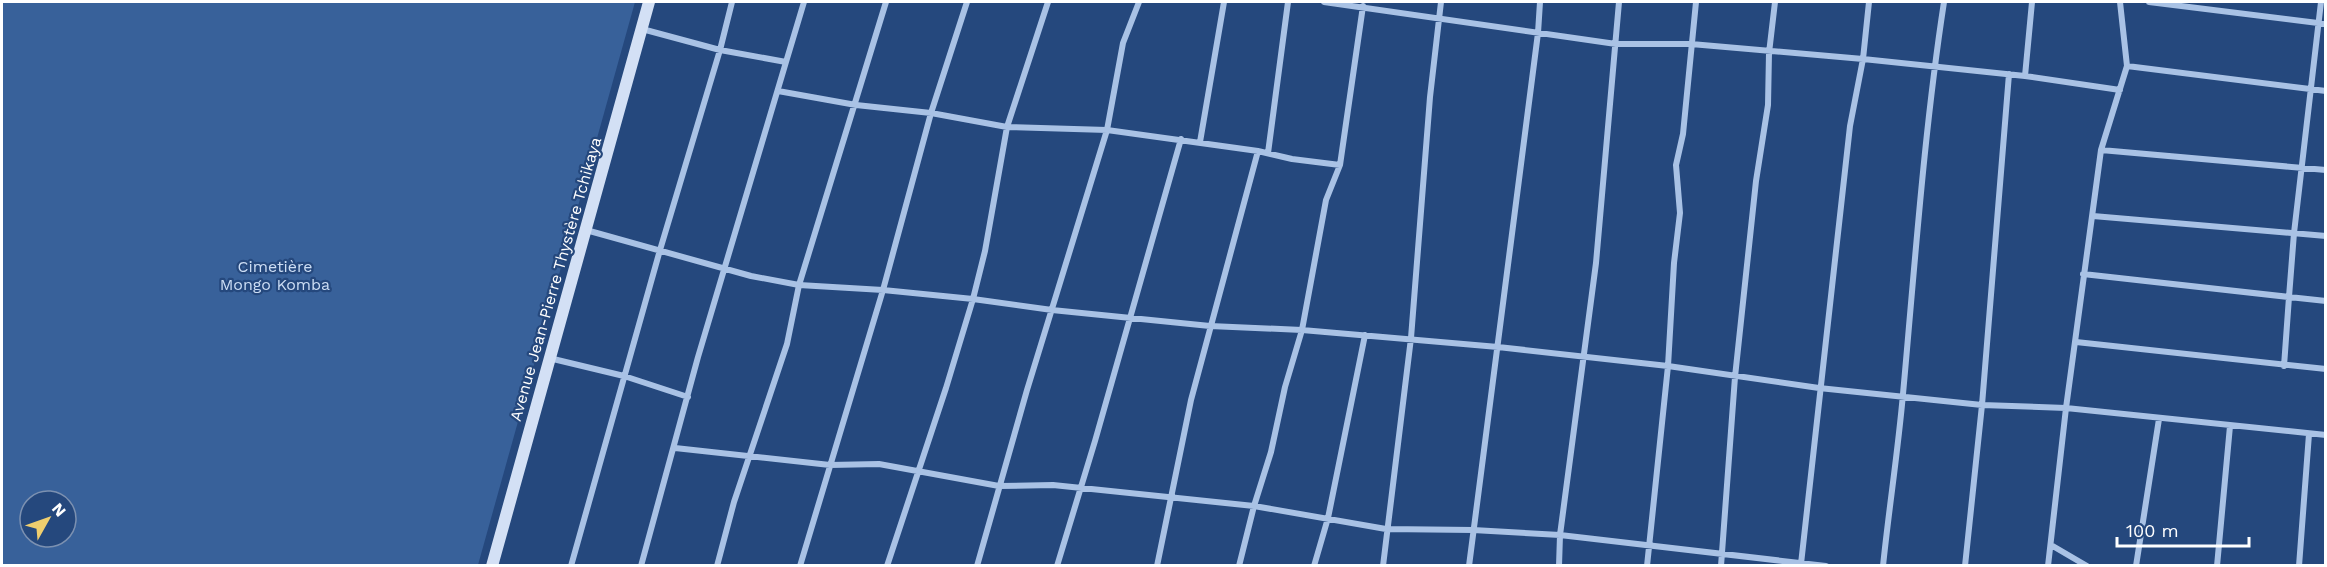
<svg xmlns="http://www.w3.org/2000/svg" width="2327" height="567" viewBox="0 0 2327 567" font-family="'Work Sans',sans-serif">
<rect width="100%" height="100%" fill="#25487d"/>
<path fill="#38619a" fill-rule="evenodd" d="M2 2H635L478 565H2ZM30 501H66V537H30Z"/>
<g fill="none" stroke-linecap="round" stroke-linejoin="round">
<path stroke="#a9c2e5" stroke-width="6" d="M1324 2 1616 44H1691L1863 59 2025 76 2120 90
M2149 2 2326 24
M2321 2 2294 233 2289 297 2326 301
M642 29 720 50 786 62 804 2
M2127 66 2326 91
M2025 76 2032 2
M778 91 856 105 931 113 1007 127 1107 130 1258 151 1292 159 1340 165
M1200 142 1224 2
M2101 150 2326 170
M1268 153 1288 2
M2093 216 2326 236
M586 230 751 276 799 285 883 290 973 299 1052 310 1210 326 1302 330 1498 347 1668 366 1819 388 1982 405 2066 408 2326 435
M2083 274 2289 297 2284 366
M2076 342 2326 369
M549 358 624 376 688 397
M675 448 830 465 879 464 999 486 1053 485 1254 506 1386 529 1473 530 1560 535 1826 566
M2051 545 2087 566
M1801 564 1850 126 1863 59 1869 2
M571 566 660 250 720 50 732 2
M641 566 698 357 786 62
M717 566 734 502 787 344 799 285 886 2
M800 566 883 290 931 113 967 2
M887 566 946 388 973 299 985 251 1007 127 1048 2
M977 566 1027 390 1107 130 1123 43 1139 2
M1057 566 1095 441 1181 139
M1157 566 1191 400 1258 151
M1239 566 1254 506 1271 452 1285 387 1302 330 1326 200 1340 165 1363 6
M1314 566 1328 518 1365 335
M1383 566 1411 338 1430 97 1441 2
M1469 566 1538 33 1540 2
M1559 566 1560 535 1596 263 1619 2
M1647 566 1668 366 1674 263 1680 213 1676 165 1683 134 1696 2
M1721 566 1735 377 1756 181 1768 105 1769 53 1775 2
M1883 566C1889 508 1898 451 1903 394 1915 263 1924 132 1944 2
M1965 566 1982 405 2009 74
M2048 566 2066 408 2101 150 2127 66 2120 2
M2136 566 2159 419
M2217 566 2230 426
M2299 566 2309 434"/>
<path stroke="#d3e0f5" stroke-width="12" d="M492 566 649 2"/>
</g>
<g text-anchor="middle" stroke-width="4.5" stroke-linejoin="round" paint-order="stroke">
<g font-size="16" fill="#ccddf4" stroke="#25487d">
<text x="275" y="272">Cimetière<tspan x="275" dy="18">Mongo Komba</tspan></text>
</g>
<g font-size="16" fill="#fff" stroke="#25487d">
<text transform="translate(555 279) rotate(-74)" y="6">Avenue Jean-Pierre Thystère Tchikaya</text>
</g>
</g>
<rect width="2327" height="567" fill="none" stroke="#ffffff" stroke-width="6"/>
<g transform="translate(48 519) rotate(50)"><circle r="28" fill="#25487d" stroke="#7c91b1" stroke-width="1.5"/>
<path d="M0-4.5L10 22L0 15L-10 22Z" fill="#efce6e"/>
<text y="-9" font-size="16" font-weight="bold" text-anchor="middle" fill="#ffffff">N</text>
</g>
<path d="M2117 537v9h132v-9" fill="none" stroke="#ffffff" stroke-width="3"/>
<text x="2126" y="537" font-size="18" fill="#ffffff" stroke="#25487d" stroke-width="4.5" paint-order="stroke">100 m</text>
</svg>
